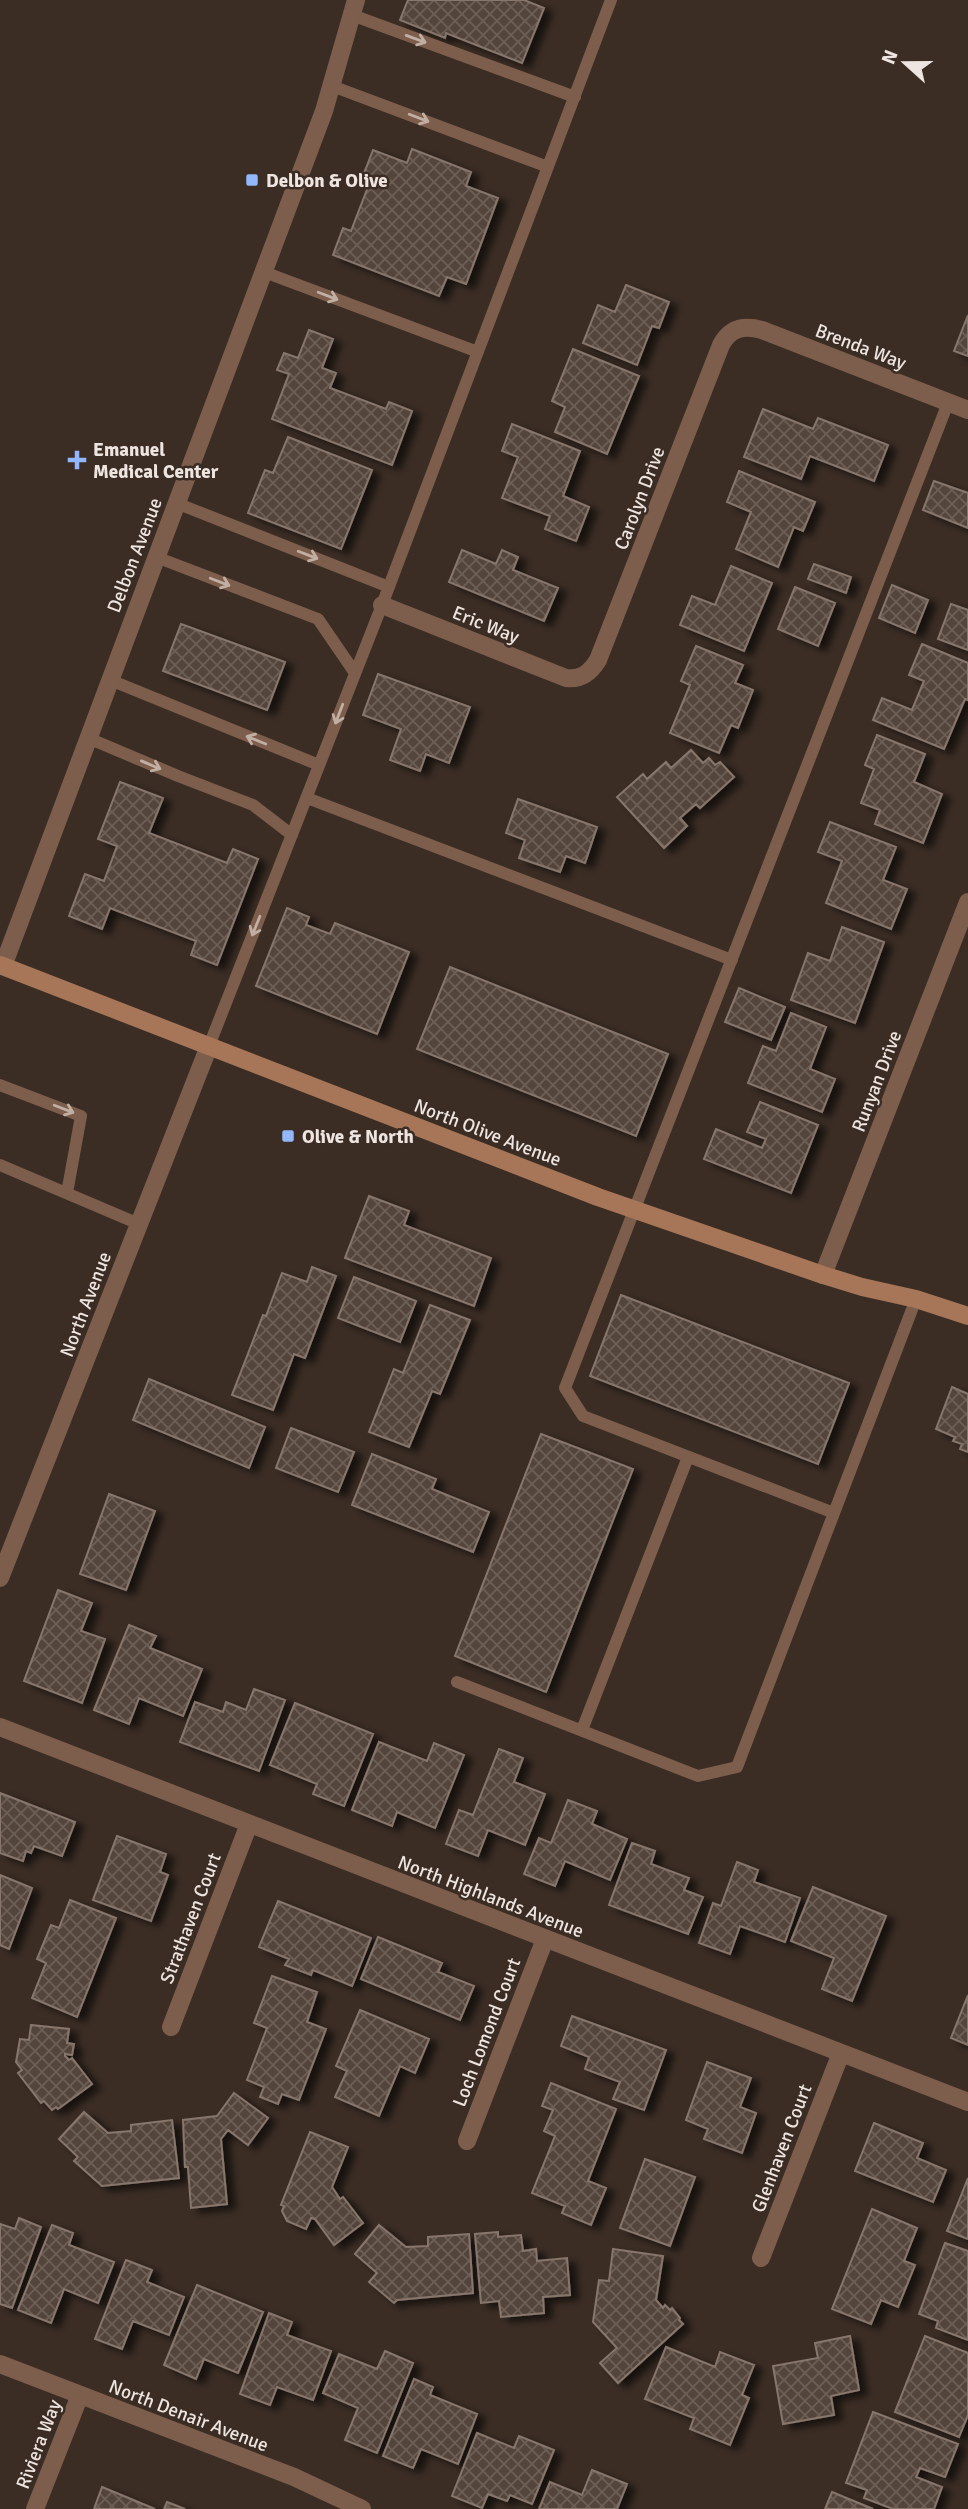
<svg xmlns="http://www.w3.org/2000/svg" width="968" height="2509" viewBox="0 0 968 2509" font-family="Signika,sans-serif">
<defs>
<pattern id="building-cross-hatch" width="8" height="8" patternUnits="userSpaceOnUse" patternTransform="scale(1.75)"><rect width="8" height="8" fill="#53443b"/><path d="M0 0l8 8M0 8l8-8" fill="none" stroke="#6c5f57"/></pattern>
<filter id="shadow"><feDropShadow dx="8" dy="4.5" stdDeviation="3.5" flood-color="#0009"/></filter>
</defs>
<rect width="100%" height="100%" fill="#3b2d24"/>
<path fill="url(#building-cross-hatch)" stroke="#87766c" stroke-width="2" filter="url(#shadow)" d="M408 0H524L544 8 522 63 446 33 445 38 400 20Z
M412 149 471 172 466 186 498 198 466 284 447 277 439 296 333 255 343 228 351 231 371 179 363 176 373 150 407 163Z
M626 285 669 302 659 328 652 326 637 365 583 343 598 305 615 312Z
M968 315V356L954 351Z
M309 330 333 339 322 368 336 373 330 388 386 409 389 402 412 411 392 465 272 419 289 374 277 370 284 353 298 358Z
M573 349 639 376 607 454 555 432 565 407 552 401Z
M763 409 813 429 818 418 888 445 874 481 810 456 801 479 744 457Z
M512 424 580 451 563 496 589 507 576 541 545 529 550 516 502 498 518 457 502 451Z
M288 437 372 470 341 549 248 513 265 470 273 473Z
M739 471 815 502 803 531 794 527 778 567 736 549 751 512 727 502Z
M934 481 968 493V528L923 510Z
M462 550 496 564 502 550 518 557 513 570 558 588 544 621 449 582Z
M814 564 851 577 846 593 808 579Z
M731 566 772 583 744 651 680 625 692 596 715 605Z
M892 585 928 600 915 633 879 618Z
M795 587 835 603 818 646 778 629Z
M951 604 968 610V650L938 639Z
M181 624 285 662 267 710 163 671Z
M922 644 968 663V700L965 699 944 749 873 720 882 698 912 710 924 681 909 675Z
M696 646 743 665 735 683 753 690 738 728 731 725 719 753 670 733 690 685 681 681Z
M378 674 470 707 449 763 426 754 420 771 390 760 401 729 363 715Z
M877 735 925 754 914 782 942 794 923 843 875 824 880 810 861 803 874 769 865 765Z
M691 750 703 763 709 758 715 765 720 762 734 777 700 808 696 804 680 818 687 826 664 848 617 797 643 774 647 779 666 762 671 768Z
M120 782 163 798 149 833 227 863 233 849 258 859 217 965 191 955 196 941 110 908 102 929 69 916 85 874 104 881 117 846 98 839Z
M518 799 597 827 585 863 566 856 560 872 519 858 525 840 506 833Z
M830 822 896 847 883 880 907 889 891 929 826 903 842 861 818 852Z
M287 908 309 917 306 925 330 934 335 923 409 952 377 1034 256 986Z
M842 927 884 942 855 1023 791 1000 808 953 830 961Z
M450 967 668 1054 636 1136 417 1049Z
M739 988 785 1007 771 1040 725 1022Z
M791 1013 826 1027 810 1069 835 1079 822 1112 748 1083 763 1046 776 1051Z
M760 1102 818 1125 791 1193 704 1159 716 1129 762 1148 766 1139 747 1132Z
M369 1196 409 1211 404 1225 491 1258 474 1306 345 1258Z
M312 1267 336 1276 305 1358 294 1354 273 1410 232 1395 263 1315 266 1316 282 1273 307 1282Z
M354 1277 416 1301 400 1342 338 1318Z
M621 1295 849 1383 818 1464 590 1376Z
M430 1305 470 1320 440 1394 432 1391 409 1447 369 1432 394 1369 403 1373Z
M149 1379 265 1427 249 1468 133 1420Z
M952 1387 968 1394V1452L960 1449 962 1444 953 1441 955 1437 936 1429Z
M291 1428 354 1452 338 1492 276 1468Z
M541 1434 633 1469 546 1692 455 1656Z
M372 1454 436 1479 432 1489 489 1512 473 1552 352 1505Z
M109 1494 155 1511 126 1590 80 1574Z
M58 1590 92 1603 81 1631 105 1639 82 1703 24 1681Z
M129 1625 156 1636 150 1648 202 1669 183 1716 139 1698 129 1724 94 1710Z
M254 1689 285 1700 259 1771 180 1742 195 1702 223 1712 226 1702 246 1710Z
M295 1703 373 1734 344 1806 313 1794 317 1784 270 1765Z
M379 1742 427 1761 434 1743 464 1755 435 1828 397 1812 392 1826 352 1810Z
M499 1749 523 1758 514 1782 545 1794 525 1845 488 1830 478 1856 446 1844 459 1810 473 1815Z
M0 1793 75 1822 62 1856 34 1846 31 1853 26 1851 23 1861 0 1853Z
M568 1800 597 1811 592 1824 627 1839 610 1880 565 1861 555 1886 524 1874 539 1838 551 1843Z
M117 1836 166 1854 160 1872 168 1875 151 1921 93 1900Z
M632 1843 655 1851 651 1864 689 1878 684 1890 703 1897 688 1934 609 1905Z
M737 1862 758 1870 754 1882 800 1898 785 1942 740 1926 730 1954 699 1943 713 1903 721 1906Z
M0 1875 32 1888 9 1949 0 1945Z
M813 1887 886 1916 852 2001 822 1989 834 1958 791 1941Z
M70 1900 116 1918 77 2017 32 1998 46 1963 37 1959 51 1925 59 1928Z
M278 1901 371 1938 352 1986 313 1970 311 1975 285 1965 289 1959 259 1947Z
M378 1937 442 1963 438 1972 474 1986 460 2020 361 1979Z
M272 1976 317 1992 307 2022 326 2029 299 2100 282 2094 278 2104 260 2097 264 2087 247 2080 267 2028 254 2023Z
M968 1995V2045L951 2038Z
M360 2010 429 2039 415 2073 400 2066 379 2116 335 2097 347 2071 336 2066Z
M572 2016 666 2050 644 2110 613 2099 620 2082 585 2069 589 2057 561 2046Z
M31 2025 69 2029 67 2043 74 2044 72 2055 65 2054V2056L69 2060 72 2058 92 2084 58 2109 56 2107 52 2110 44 2101 41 2103 18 2073 22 2070 16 2062 20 2039 29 2040Z
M707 2062 751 2078 740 2107 756 2113 742 2153 704 2139 708 2129 686 2120Z
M551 2083 616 2109 588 2181 606 2188 591 2225 562 2213 565 2206 532 2193 555 2136 544 2131 553 2110 542 2106Z
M234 2093 268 2118 248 2145 228 2130 221 2139 227 2204 191 2208 188 2167H185L183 2120 217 2116Z
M84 2112 108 2133 131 2131V2125L172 2120 179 2178 102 2186 74 2161 78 2157 59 2139Z
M874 2123 923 2143 917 2158 946 2170 933 2202 855 2171Z
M310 2132 348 2147 332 2187 340 2199 343 2197 363 2223 334 2245 315 2219 311 2218 306 2229 287 2221 282 2211 284 2206 281 2205Z
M645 2159 695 2177 670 2246 620 2228Z
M968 2178V2239L947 2231Z
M872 2209 917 2228 904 2261 915 2265 898 2307 881 2300 871 2324 832 2309Z
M19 2218 41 2227 12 2308 0 2304V2224L15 2229Z
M52 2225 73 2233 69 2245 114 2262 98 2303 64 2289 51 2323 18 2310Z
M379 2225 406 2247 428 2246V2237L469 2234 473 2293 397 2300 394 2303 369 2282 377 2273 355 2254Z
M498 2232V2237L521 2235 523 2251 536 2249 537 2261 567 2258 570 2295 543 2297 544 2313 501 2317 499 2301 481 2303 475 2234Z
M945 2243 968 2251V2340L936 2328 938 2321 919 2314Z
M613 2249 663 2256 656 2300 663 2308 665 2305 670 2310 672 2308 680 2318 679 2320 683 2324 618 2383 600 2363 617 2348 593 2322 599 2280 609 2281Z
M126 2260 152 2270 147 2282 184 2297 169 2335 133 2321 122 2349 95 2339Z
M197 2285 263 2312 238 2373 204 2359 196 2379 164 2365Z
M269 2313 292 2322 287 2335 331 2351 313 2400 277 2387 270 2405 240 2394Z
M850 2336 859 2390 831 2396 834 2415 783 2424 773 2366 818 2358 815 2343Z
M925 2336 968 2353V2415L959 2437 895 2412Z
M666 2347 715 2367 720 2352 754 2365 742 2395 749 2398 730 2445 690 2429 694 2418 645 2399Z
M385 2351 413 2363 377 2453 345 2440 358 2408 323 2393 339 2354 377 2369Z
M414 2379 433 2387 430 2395 477 2414 458 2464 421 2449 413 2468 383 2456Z
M873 2412 958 2444 945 2477 920 2468 916 2477 942 2487 934 2509H893L864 2498 867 2490 846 2483Z
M477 2433 514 2448 519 2436 554 2450 532 2504 510 2495 507 2501 488 2494 482 2508 452 2496Z
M592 2470 627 2484 617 2509H539L550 2482 582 2495Z
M102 2487 155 2509H94Z
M832 2492 873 2509H825Z
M167 2502 185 2509H164Z"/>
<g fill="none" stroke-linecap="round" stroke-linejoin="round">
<path stroke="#7d5d4b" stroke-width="12" d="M352 15 575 97
M332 86 548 167
M264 272 478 352
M176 503 389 587
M156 557 318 619 355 673
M110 680 319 765
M88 738 178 776 253 805 292 835
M307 798 732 960
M209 1046 382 605 611 0
M0 1085 81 1116 67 1193
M0 1165 139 1224
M834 1513 916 1299
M457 1682 698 1776 737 1767 834 1513 583 1416 565 1388 948 403
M582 1730 688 1457"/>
<path stroke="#7d5d4b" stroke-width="18" d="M382 605 566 678C581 680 590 673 598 660L721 345C730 328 744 325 762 330L968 410
M3 966 324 111 356 0
M823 1275 968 902
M0 1578 209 1046
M0 1727 968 2102
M171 2027 249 1824
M467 2141 545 1939
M761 2258 841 2053
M0 2364 294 2477 362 2509
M35 2509 80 2395"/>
<path stroke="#a77557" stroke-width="18" d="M0 965 598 1197 823 1275 862 1287 916 1299 968 1316"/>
</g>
<defs><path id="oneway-shaft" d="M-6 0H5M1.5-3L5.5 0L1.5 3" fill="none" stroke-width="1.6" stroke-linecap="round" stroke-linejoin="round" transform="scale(1.75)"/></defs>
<g stroke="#c1afa4">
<use href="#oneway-shaft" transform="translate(416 39) rotate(20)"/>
<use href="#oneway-shaft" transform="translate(419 118) rotate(21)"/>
<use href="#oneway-shaft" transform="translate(328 296) rotate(21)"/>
<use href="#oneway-shaft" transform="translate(308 555) rotate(21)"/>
<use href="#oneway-shaft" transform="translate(220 582) rotate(21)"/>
<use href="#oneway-shaft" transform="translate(339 714) rotate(111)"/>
<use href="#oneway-shaft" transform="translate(256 740) rotate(-158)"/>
<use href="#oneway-shaft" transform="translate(151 765) rotate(23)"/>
<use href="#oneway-shaft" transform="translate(256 926) rotate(112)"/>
<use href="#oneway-shaft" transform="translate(64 1109) rotate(21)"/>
</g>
<g fill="#92b7fd" stroke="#3b2d24" stroke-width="2.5">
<rect x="245" y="173" width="14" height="14" rx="3.5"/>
<path d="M73.5 449.5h7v7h7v7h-7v7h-7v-7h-7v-7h7z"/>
<rect x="281" y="1129" width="14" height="14" rx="3.5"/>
</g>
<g text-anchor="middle" stroke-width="5" stroke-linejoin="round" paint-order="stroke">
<g font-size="19" font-weight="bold" fill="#eee5e0" stroke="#3b2d24" text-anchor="start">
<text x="266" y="187">Delbon &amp; Olive</text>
<text x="93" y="456">Emanuel<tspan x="93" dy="22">Medical Center</tspan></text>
<text x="302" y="1143">Olive &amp; North</text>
</g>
<g font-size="19" fill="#eee5e0" stroke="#3b2d24">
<text transform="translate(861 346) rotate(21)" y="7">Brenda Way</text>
<text transform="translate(639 498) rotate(-69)" y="7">Carolyn Drive</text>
<text transform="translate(134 555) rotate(-69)" y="7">Delbon Avenue</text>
<text transform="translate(486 624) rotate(22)" y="7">Eric Way</text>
<text transform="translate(876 1081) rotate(-69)" y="7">Runyan Drive</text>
<text transform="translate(488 1132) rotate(21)" y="7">North Olive Avenue</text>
<text transform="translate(85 1304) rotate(-69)" y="7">North Avenue</text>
<text transform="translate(491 1896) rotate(21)" y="7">North Highlands Avenue</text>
<text transform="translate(190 1918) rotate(-69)" y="7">Strathaven Court</text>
<text transform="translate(486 2032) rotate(-69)" y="7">Loch Lomond Court</text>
<text transform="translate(781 2148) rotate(-69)" y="7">Glenhaven Court</text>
<text transform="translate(189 2415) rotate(21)" y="7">North Denair Avenue</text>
<text transform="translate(38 2444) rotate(-69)" y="7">Riviera Way</text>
</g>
</g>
<g transform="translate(905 63) rotate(291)" stroke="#3b2d24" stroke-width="5" paint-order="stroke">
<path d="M0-5L12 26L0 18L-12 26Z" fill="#eee5e0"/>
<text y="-10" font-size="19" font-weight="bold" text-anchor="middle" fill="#eee5e0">N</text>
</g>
</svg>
